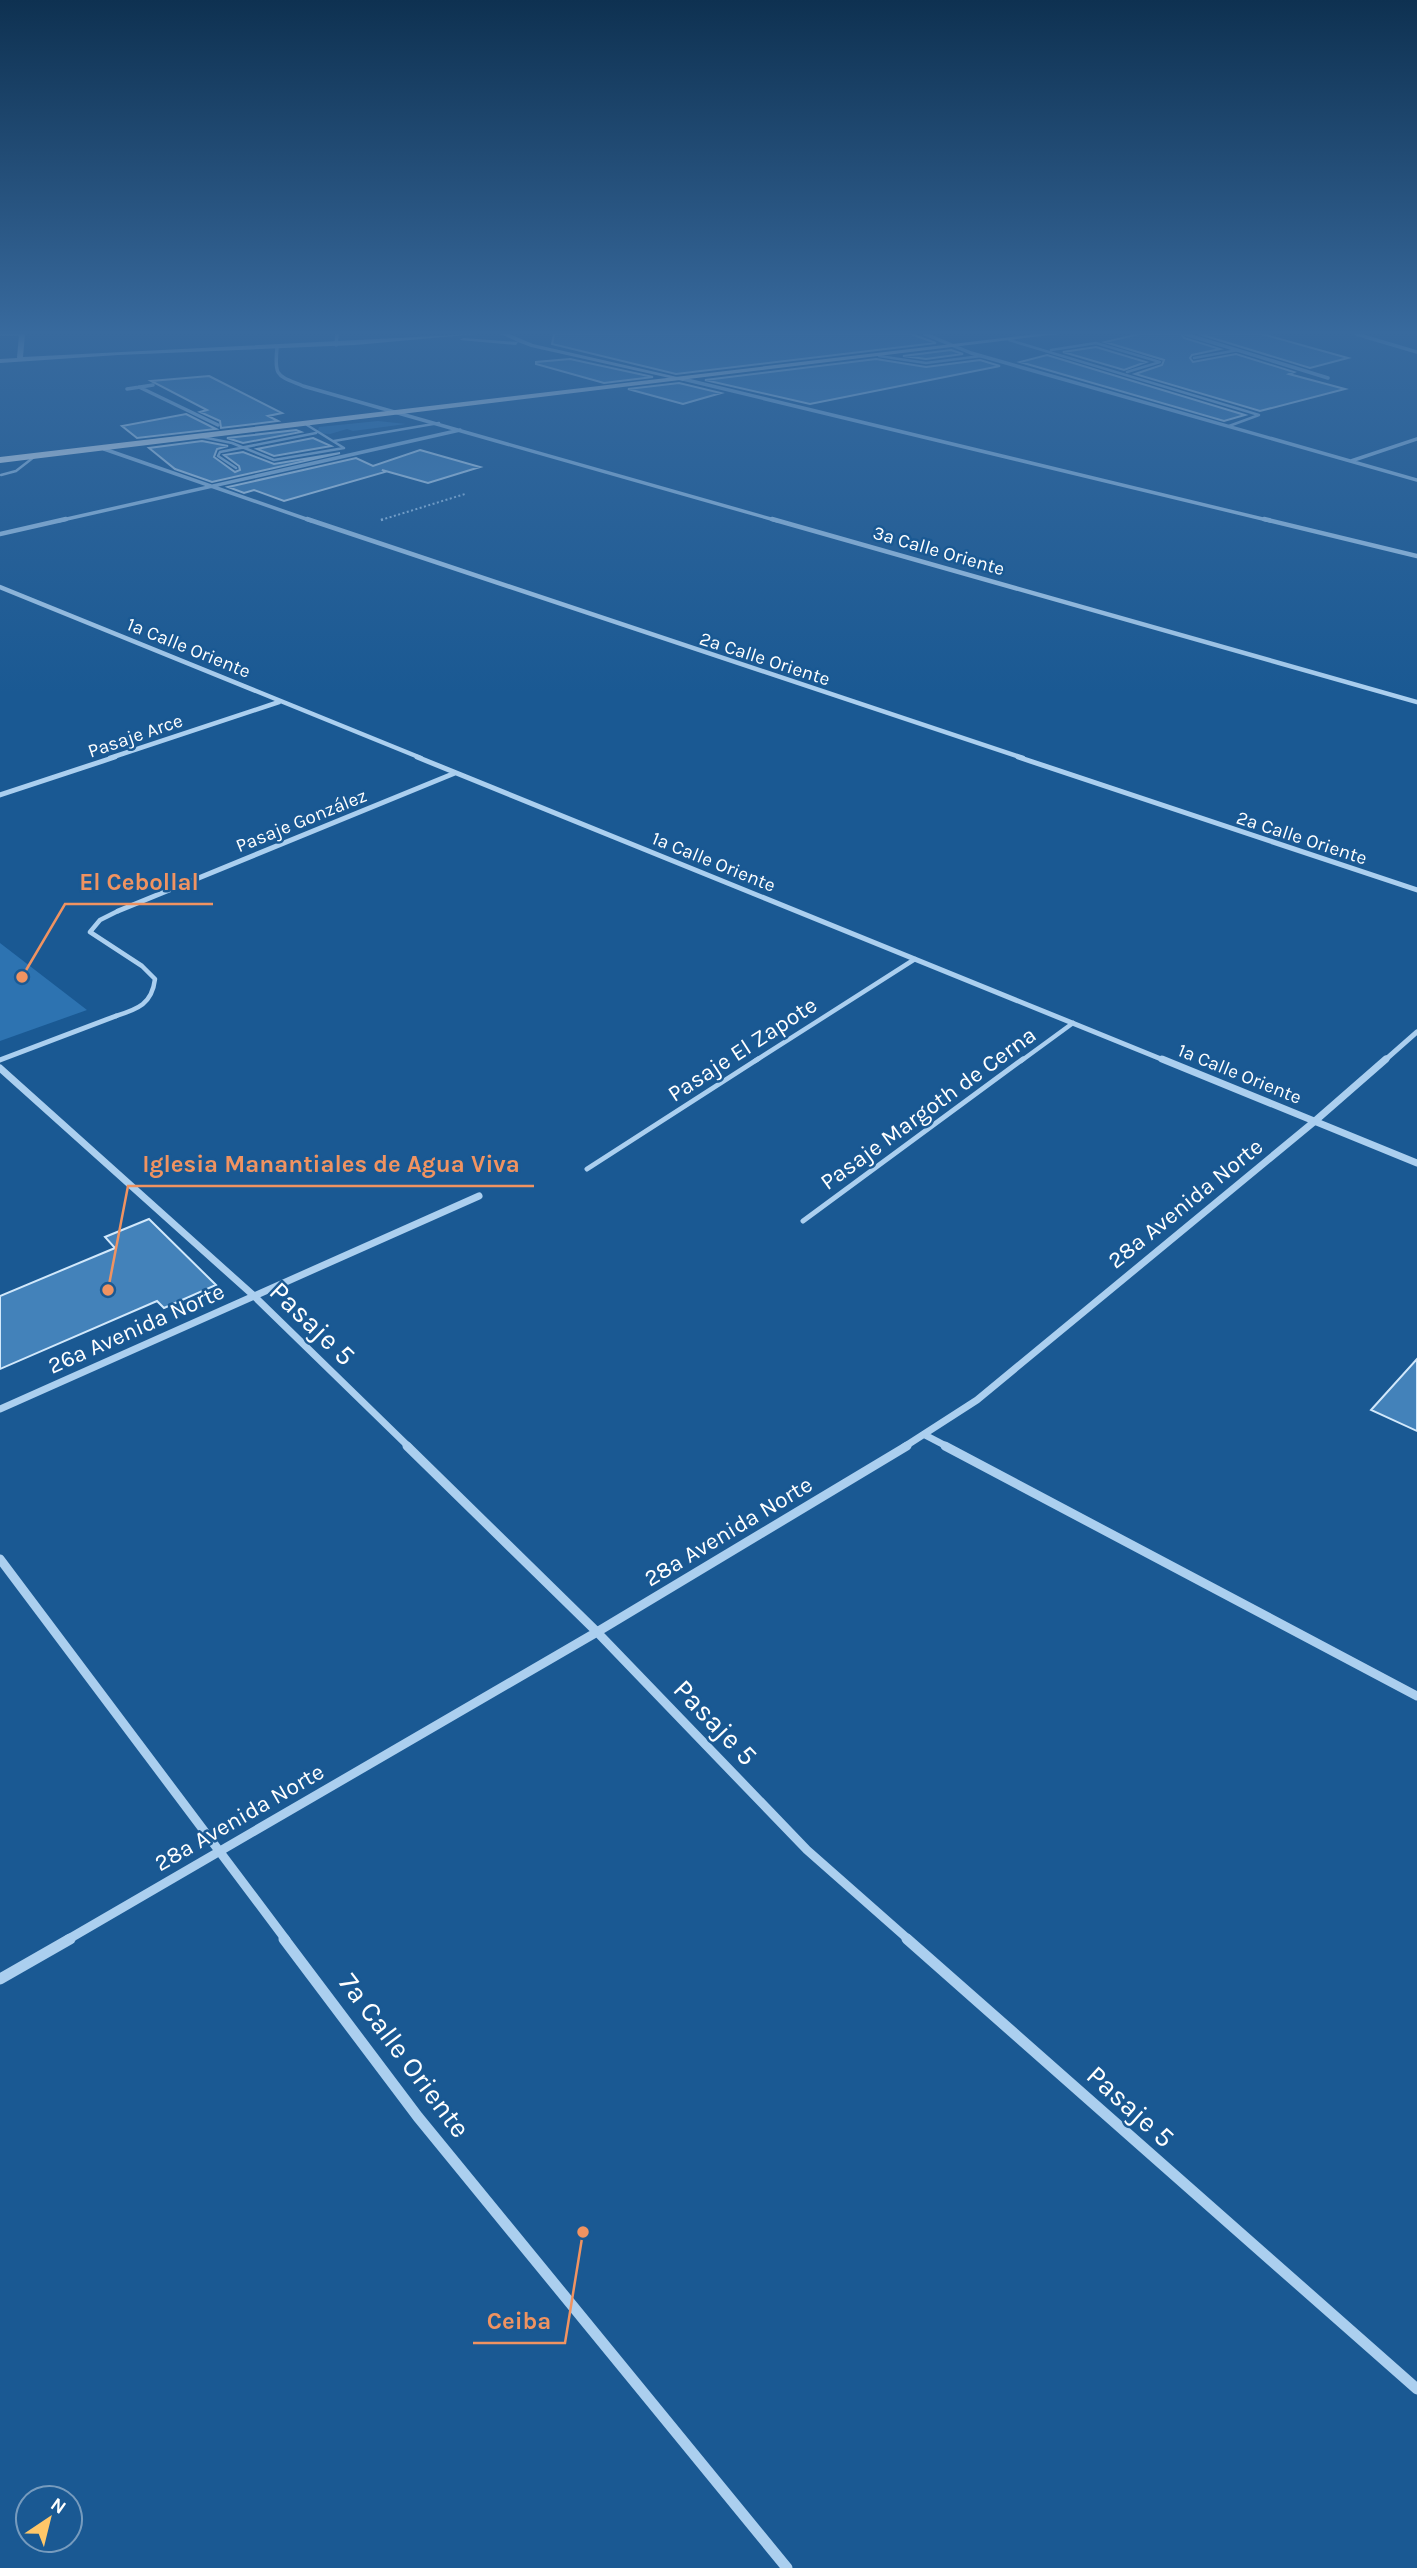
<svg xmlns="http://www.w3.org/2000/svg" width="1417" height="2568" viewBox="0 0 1417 2568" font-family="Karla,sans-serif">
<rect width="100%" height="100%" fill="#1a5993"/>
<path fill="#2d73b1" d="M378 421 406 424 353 431 347 429 330 434 317 433 319 427Z
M0 943 87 1010 0 1041Z"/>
<path fill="#4382ba" stroke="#d1e8fb" stroke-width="2" d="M554 334H911L936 343 676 374 552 344Z
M1139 334H1181L1184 338 1220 349 1192 355 1190 358 1193 362 1236 354 1294 372 1289 374 1345 389 1260 411 1135 374 1162 365 1164 360 1105 342Z
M1199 334H1262L1348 358 1310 368Z
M1096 347 1146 362 1124 370 1063 352Z
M951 350 963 354 926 359 903 356Z
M1047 355 1245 415 1224 421 1020 362Z
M570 359 653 377 604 383 536 364V362Z
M876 359 926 367 980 360 1000 366 810 404 705 380Z
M209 376 282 413 268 416 278 421 221 428 220 421 200 412 207 410 151 381Z
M679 383 721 393 683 404 628 389Z
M186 414 216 429 137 438 122 426Z
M296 430 301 432 243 443 227 438Z
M313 438 331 446 274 456 257 449Z
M202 441 228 446 217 449 214 457 235 472 240 470 239 466 224 455 243 452 274 464 340 453 212 482 175 469 149 448Z
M420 450 480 467 428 483 382 470 385 472 284 501 254 490 244 493 228 487 356 458 373 466Z
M149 1219 216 1285 164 1308 157 1301 0 1369V1296L115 1248 105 1237Z
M1417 1359V1431L1371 1410Z"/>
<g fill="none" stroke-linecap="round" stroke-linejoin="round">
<path stroke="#abcfef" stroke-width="2" stroke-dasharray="2 2.5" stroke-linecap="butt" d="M381 520 465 494"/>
<path stroke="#abcfef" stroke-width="2.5" stroke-dasharray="2 3.5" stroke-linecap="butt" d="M381 520 384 519"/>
<path stroke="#abcfef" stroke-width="2.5" d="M1009 340 1259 415 1229 426
M1051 350 1096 343 1160 362 1127 372
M879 356 926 363 981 356
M1194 358 1238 350
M202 437 232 443 274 460 344 448 307 425
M334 441 439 423
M236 468 218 456 220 452 316 433
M1 475 16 471 34 457"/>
<path stroke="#abcfef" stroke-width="4.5" d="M116 1016C138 1009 152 1004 155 979L142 966 90 932 100 920 118 911
M755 1061 915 959
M1021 1061 1073 1023"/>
<path stroke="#abcfef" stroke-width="5" d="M587 1169 758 1059
M803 1221 1023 1059"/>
<path stroke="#abcfef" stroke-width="3.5" d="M0 334H22
M925 334 971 353 1417 480
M1185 334 1328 378
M1356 334 1417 352
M336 345 337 334
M277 348C274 377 277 375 303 386L778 521
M683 379 1271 521
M139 387 218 425
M127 389 153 385
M104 449 312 521
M1351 461 1417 439
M58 521 460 430"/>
<path stroke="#abcfef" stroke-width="4.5" d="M307 519 1023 758
M772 519 1417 702
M1264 519 1417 556
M0 534 66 519
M0 587 421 758
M110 758 279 702"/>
<path stroke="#abcfef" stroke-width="5" d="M417 757 1166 1061
M1018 757 1417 890
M0 795 115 757
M118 911 455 773
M0 1060 116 1016
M1384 1061 1417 1032"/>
<path stroke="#abcfef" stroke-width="7" d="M1162 1059 1417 1163
M0 1068 254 1296 409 1447
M0 1409 479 1196
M925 1435 948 1447
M904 1447 977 1400 1315 1121 1386 1059"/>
<path stroke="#abcfef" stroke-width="9" d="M407 1446 597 1632 807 1850 909 1940
M945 1446 1417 1696
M0 1559 286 1940
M67 1940 597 1632 907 1446"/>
<path stroke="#abcfef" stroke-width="11" d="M284 1939 418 2117 787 2568
M907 1939 1417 2389
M0 1979 70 1939"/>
<path fill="#d8eafb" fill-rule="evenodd" d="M19 334H25L23 357 476 334 355 345 118 355 0 363V359L17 358Z
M501 334H509L533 344 686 379 683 381 531 347 518 342 516 345 460 340 463 338 518 342Z"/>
<path fill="#f3f9ff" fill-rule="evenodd" d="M1037 334H1058L0 463V457Z"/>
</g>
<linearGradient id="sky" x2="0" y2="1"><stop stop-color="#0e3151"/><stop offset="0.48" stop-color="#386a9e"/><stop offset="1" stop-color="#386a9e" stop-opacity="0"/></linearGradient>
<rect width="1417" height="693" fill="url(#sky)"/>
<g text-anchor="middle" stroke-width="5" stroke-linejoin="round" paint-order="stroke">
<g font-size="19" fill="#fff" stroke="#1a5993">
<text transform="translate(939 550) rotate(16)" y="7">3a Calle Oriente</text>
<text transform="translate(189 647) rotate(22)" y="7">1a Calle Oriente</text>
<text transform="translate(765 658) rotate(18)" y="7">2a Calle Oriente</text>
<text transform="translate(135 735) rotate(-19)" y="7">Pasaje Arce</text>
<text transform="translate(301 820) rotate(-22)" y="7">Pasaje González</text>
<text transform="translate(1302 837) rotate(18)" y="7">2a Calle Oriente</text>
<text transform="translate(714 861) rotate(22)" y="7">1a Calle Oriente</text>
<text transform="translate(1240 1073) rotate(22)" y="7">1a Calle Oriente</text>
</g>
<g font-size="23" fill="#fff" stroke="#1a5993">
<text transform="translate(742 1049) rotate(-33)" y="8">Pasaje El Zapote</text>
<text transform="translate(928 1108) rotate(-36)" y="8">Pasaje Margoth de Cerna</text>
<text transform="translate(1185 1203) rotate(-39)" y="8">28a Avenida Norte</text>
<text transform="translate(136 1328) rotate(-24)" y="8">26a Avenida Norte</text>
<text transform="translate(728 1531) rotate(-31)" y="8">28a Avenida Norte</text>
<text transform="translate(239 1817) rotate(-30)" y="8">28a Avenida Norte</text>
</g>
<g font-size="28" fill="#fff" stroke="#1a5993">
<text transform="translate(313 1323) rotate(44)" y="10">Pasaje 5</text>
<text transform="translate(716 1722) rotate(46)" y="10">Pasaje 5</text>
<text transform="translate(405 2055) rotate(53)" y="10">7a Calle Oriente</text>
<text transform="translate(1131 2106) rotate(42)" y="10">Pasaje 5</text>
</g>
</g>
<path fill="none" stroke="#f09361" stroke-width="2.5" d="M22 977L65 904H213M108 1290L128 1186H534M583 2232L565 2343H473"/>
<g fill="#f09361" stroke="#1a5993" stroke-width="2.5">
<circle cx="22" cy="977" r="7"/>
<circle cx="108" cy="1290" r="7"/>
<circle cx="583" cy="2232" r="7"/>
</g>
<g font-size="24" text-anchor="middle" font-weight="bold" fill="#f09361" stroke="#1a5993" stroke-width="5" stroke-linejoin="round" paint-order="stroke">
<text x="139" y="890">El Cebollal</text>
<text x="331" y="1172">Iglesia Manantiales de Agua Viva</text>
<text x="519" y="2329">Ceiba</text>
</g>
<g transform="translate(49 2519) rotate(35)"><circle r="33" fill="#1a5993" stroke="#769bbe" stroke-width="2"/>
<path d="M0-5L12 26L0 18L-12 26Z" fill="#ffc769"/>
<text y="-10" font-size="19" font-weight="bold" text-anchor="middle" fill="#ffffff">N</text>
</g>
</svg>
